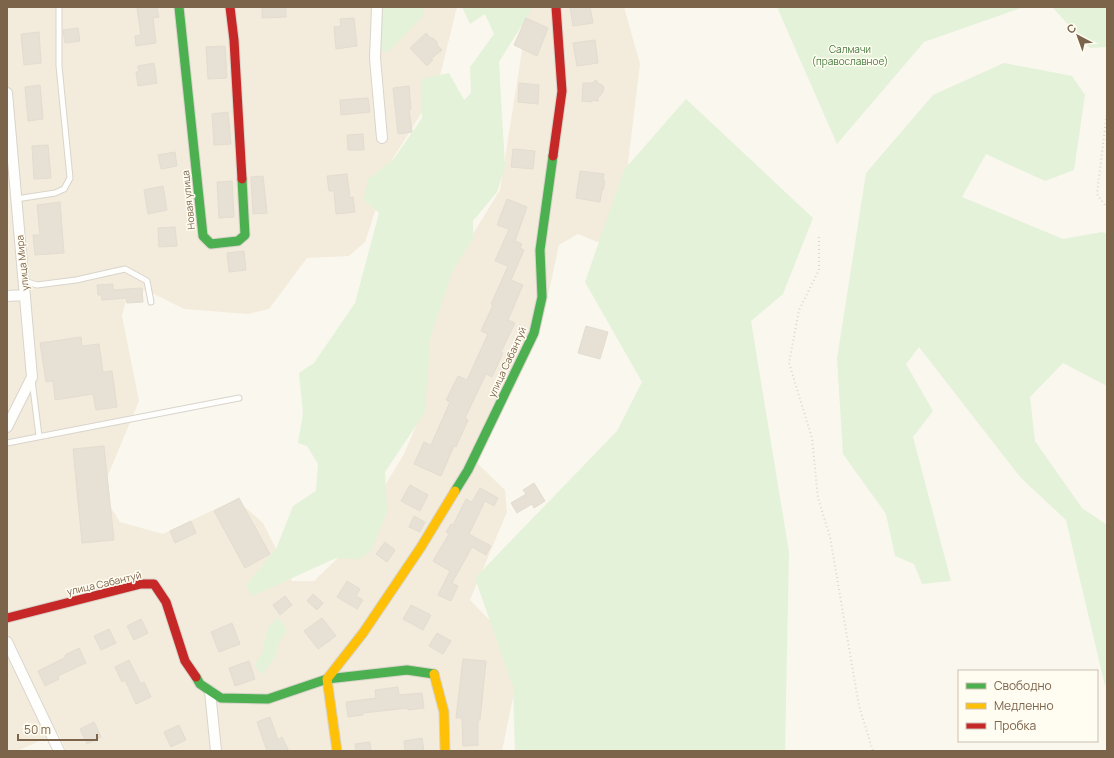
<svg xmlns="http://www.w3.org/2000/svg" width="1114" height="758" viewBox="0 0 1114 758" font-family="Manrope,sans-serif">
<rect width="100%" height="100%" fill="#faf7ee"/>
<path fill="#f3ecdc" d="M7 7H457L437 88 392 160 365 242 349 256 307 258 269 309 248 314 184 309 146 290 127 297 122 316 139 401 106 480 108 503 120 522 163 534 224 505 246 508 263 523 292 581H314L346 550 404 454 421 414 424 349 442 284 500 190 524 38 517 7H624L640 64 619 238 597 242 578 234 559 245 541 327 475 461 505 490 507 512 470 600 501 632 518 673 502 751H66L58 733 17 751H7Z"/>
<path fill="#e3f2d9" d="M384 7H424L422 17 387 53 375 46 372 35Z
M462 7H533L499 62 505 167 497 192 473 221V239L453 270 430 339 425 412 385 472 387 512 371 550 360 559 336 558 253 596 246 585 276 549 293 506 316 491 318 464 307 446 298 443 303 414 299 373 314 363 355 303 379 213 364 200 368 179 393 160 422 118 421 79 449 73 464 100 471 93 470 67 494 34 485 14 470 24Z
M777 7H1024L924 42 837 144Z
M1052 7H1107V47L1090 48Z
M1004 63 1072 76 1085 95 1074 170 1045 181 986 154 962 197 1063 239 1102 232 1107 234V386L1063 363 1030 397 1035 441 1082 508 1107 525V682L1105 686 1066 520 1021 478 919 347 906 364 933 411 913 437 951 581 922 584 914 564 895 556 886 514 843 454 837 359 866 173 933 95Z
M686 99 813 218 783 294 751 321 789 552 785 751H515L513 687 475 578 617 431 642 382 585 282 624 170Z
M277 618 284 624 286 632 279 642 276 656 262 675 255 665 263 651 265 639 268 628Z"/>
<path fill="#e7e0d5" stroke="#e3dcd0" d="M145 7H157L159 17 153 18 156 43 136 46 135 36 141 35 137 8Z
M262 7H286V17L262 18Z
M570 7H590L593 23 573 26Z
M354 18 357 46 336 49 334 27 341 26 340 19Z
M526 18 548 28 537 56 514 45Z
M78 28 80 41 65 43 63 30Z
M39 32 41 63 24 65 21 34Z
M426 33 431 38H433L437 42V45L442 50 431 59 433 60 427 66 410 48Z
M595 40 598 63 577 66 573 43Z
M225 46 227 78 208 79 206 47Z
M154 63 157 83 138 86 136 72H139L138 66Z
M596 80 599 84 602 85 604 87 603 92 598 98V101L592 100V102L582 101 583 83H592Z
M519 83 539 85 538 104 518 102Z
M40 85 43 119 28 121 25 87Z
M409 86 411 109H409L412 132 398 134 393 88Z
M368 98 370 112 341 115 340 100Z
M228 112 231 144 214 145 212 114Z
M363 134 364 150H348L347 135Z
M48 145 51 178 34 179 32 146Z
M513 149 535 151 533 169 511 167Z
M175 152 177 166 161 169 158 155Z
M580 171 604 174 603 181H605L603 190H602L600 202 576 198Z
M347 174 350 198 353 197 355 212 336 214 334 191H329L327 176Z
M263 176 267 213 253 214 251 177Z
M232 181 234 217 219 218 217 182Z
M163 186 167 210 148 214 144 190Z
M507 199 527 207 515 241 522 244 520 248 524 250 511 280 523 285 508 320 515 323 501 352 503 353 492 377 486 374 465 418 468 420 456 447 454 446 441 476 414 464 424 442 431 445 450 402 446 400 458 376 467 380 488 334 481 331 493 305 491 304 508 266 495 261 509 229 497 225Z
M60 202 64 253 35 255 33 235H40L37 205Z
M175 227 177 246 159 247 158 228Z
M244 251 246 270 229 272 227 253Z
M113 284V290L142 288 143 302 127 303 126 298 102 300 101 295H98L97 285Z
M586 326 608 332 600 359 578 353Z
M81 337 82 346 99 344 103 372 112 371 117 407 96 410 93 394 55 400 53 381 46 382 40 343Z
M104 446 114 540 82 543 73 449Z
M534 483 545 501 534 508 532 504 517 513 511 503 526 494 523 490Z
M410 485 428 495 420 511 401 501Z
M480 488 498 498 494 506 485 501 469 534 491 546 486 555 472 547 452 583 458 586 451 601 438 595 450 571 433 561 449 534 446 532 451 524 453 525 466 499 472 502Z
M239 498 270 554 245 568 214 511Z
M414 516 425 522 420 532 409 527Z
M191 521 196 533 175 543 170 531Z
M385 542 395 550 387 562 376 554Z
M347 581 360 589 356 596 363 600 357 609 337 597Z
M313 594 323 603 317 610 307 601Z
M285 596 292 605 280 615 273 605Z
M411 605 431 615 423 630 403 619Z
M322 618 336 636 318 649 304 631Z
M141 619 148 633 134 640 127 626Z
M232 623 240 644 219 652 211 632Z
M109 629 116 643 101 650 94 636Z
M437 633 451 641 443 654 429 646Z
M79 648 86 663 58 676 59 679 45 686 38 671 66 657 65 655Z
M463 659 486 661 480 720H478V745L463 746 462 718H456Z
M129 660 141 684 144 682 151 697 136 704 125 680 122 682 115 667Z
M249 661 255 679 235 686 229 668Z
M398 687 399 695 422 693 424 708 408 710V708L363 713V715L348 717 346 702 376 698 375 690Z
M270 717 278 740 282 737 289 751H267L257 722Z
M94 722 101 737 87 744 80 729Z
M179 725 186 740 171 747 164 732Z
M422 738 424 751H405L404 741Z
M370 742 371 751H356L355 744Z"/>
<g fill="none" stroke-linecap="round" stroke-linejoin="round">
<g stroke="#d9d4cc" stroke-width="7">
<path id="lane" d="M16 199 55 193 64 189 70 178 59 66V7
M24 281 37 285 76 280 125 269 147 281 151 302
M32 380 39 436
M7 443 239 398"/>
</g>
<g stroke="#d9d4cc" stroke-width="12">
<path id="street" d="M377 7 375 58 382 138
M7 93 32 377 7 427
M7 296 25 295
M7 642 59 751
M210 691 216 751"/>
</g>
<g stroke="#d8d3c9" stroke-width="11">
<path id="fast" d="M179 7 203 236 211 244 238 241 245 235 242 179
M455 491 468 470 534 333 542 297 540 250 553 156
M196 677 200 684 221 698 268 699 327 679 407 670 434 674"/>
</g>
<g stroke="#d8d3c9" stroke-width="11">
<path id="slow" d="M434 674 444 712 445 751
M337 751 327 679 363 633 421 547 455 491"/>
</g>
<g stroke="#d8d3c9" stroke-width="11">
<path id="jam" d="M230 7 234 40 242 179
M553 156 562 91 556 7
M7 618 141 584H154L166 602 185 661 196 677"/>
</g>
<path stroke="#ddd7cf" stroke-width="2" stroke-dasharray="1 3" stroke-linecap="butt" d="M1107 111 1097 194 1107 208
M819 237V270L799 310 789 363 812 438 818 498 830 537 859 706 873 751"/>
<use href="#lane" stroke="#fefefc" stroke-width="5"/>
<use href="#street" stroke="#fefefc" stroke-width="10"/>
<use href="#fast" stroke="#4caf50" stroke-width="9"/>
<use href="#slow" stroke="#ffc107" stroke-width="9"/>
<use href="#jam" stroke="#c62828" stroke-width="9"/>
</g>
<g text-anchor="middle" stroke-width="3" stroke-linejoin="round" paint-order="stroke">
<g font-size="10" fill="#477c3f" stroke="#fffcf2">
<text x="850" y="53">Салмачи<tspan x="850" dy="12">(православное)</tspan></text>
</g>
<g font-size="10" fill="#7c644b" stroke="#fffcf2">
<text transform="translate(188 200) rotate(-96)" y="4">Новая улица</text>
<text transform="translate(22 263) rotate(-96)" y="4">улица Мира</text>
<text transform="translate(507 362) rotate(-65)" y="4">улица Сабантуй</text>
<text transform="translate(104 583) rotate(-13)" y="4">улица Сабантуй</text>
</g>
</g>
<rect width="1114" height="758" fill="none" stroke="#7c644b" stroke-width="16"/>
<rect x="958" y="670" width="140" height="72" fill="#fffcf2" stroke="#cbbfaf"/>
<rect x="966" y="683" width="20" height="6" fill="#4caf50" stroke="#cbbfaf"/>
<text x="994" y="690" font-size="12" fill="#7c644b">Свободно</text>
<rect x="966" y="703" width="20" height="6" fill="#ffc107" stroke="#cbbfaf"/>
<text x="994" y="710" font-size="12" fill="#7c644b">Медленно</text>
<rect x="966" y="723" width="20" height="6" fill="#c62828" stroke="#cbbfaf"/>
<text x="994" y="730" font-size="12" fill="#7c644b">Пробка</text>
<g transform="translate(1078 36) rotate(319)" stroke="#fffcf2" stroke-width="3" paint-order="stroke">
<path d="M0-3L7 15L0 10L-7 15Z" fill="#7c644b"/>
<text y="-6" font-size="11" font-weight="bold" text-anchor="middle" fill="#7c644b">С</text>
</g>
<path d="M18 734v6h79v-6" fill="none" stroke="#7c644b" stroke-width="2"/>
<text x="24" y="734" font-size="12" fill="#7c644b" stroke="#fffcf2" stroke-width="3" paint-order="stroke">50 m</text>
</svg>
